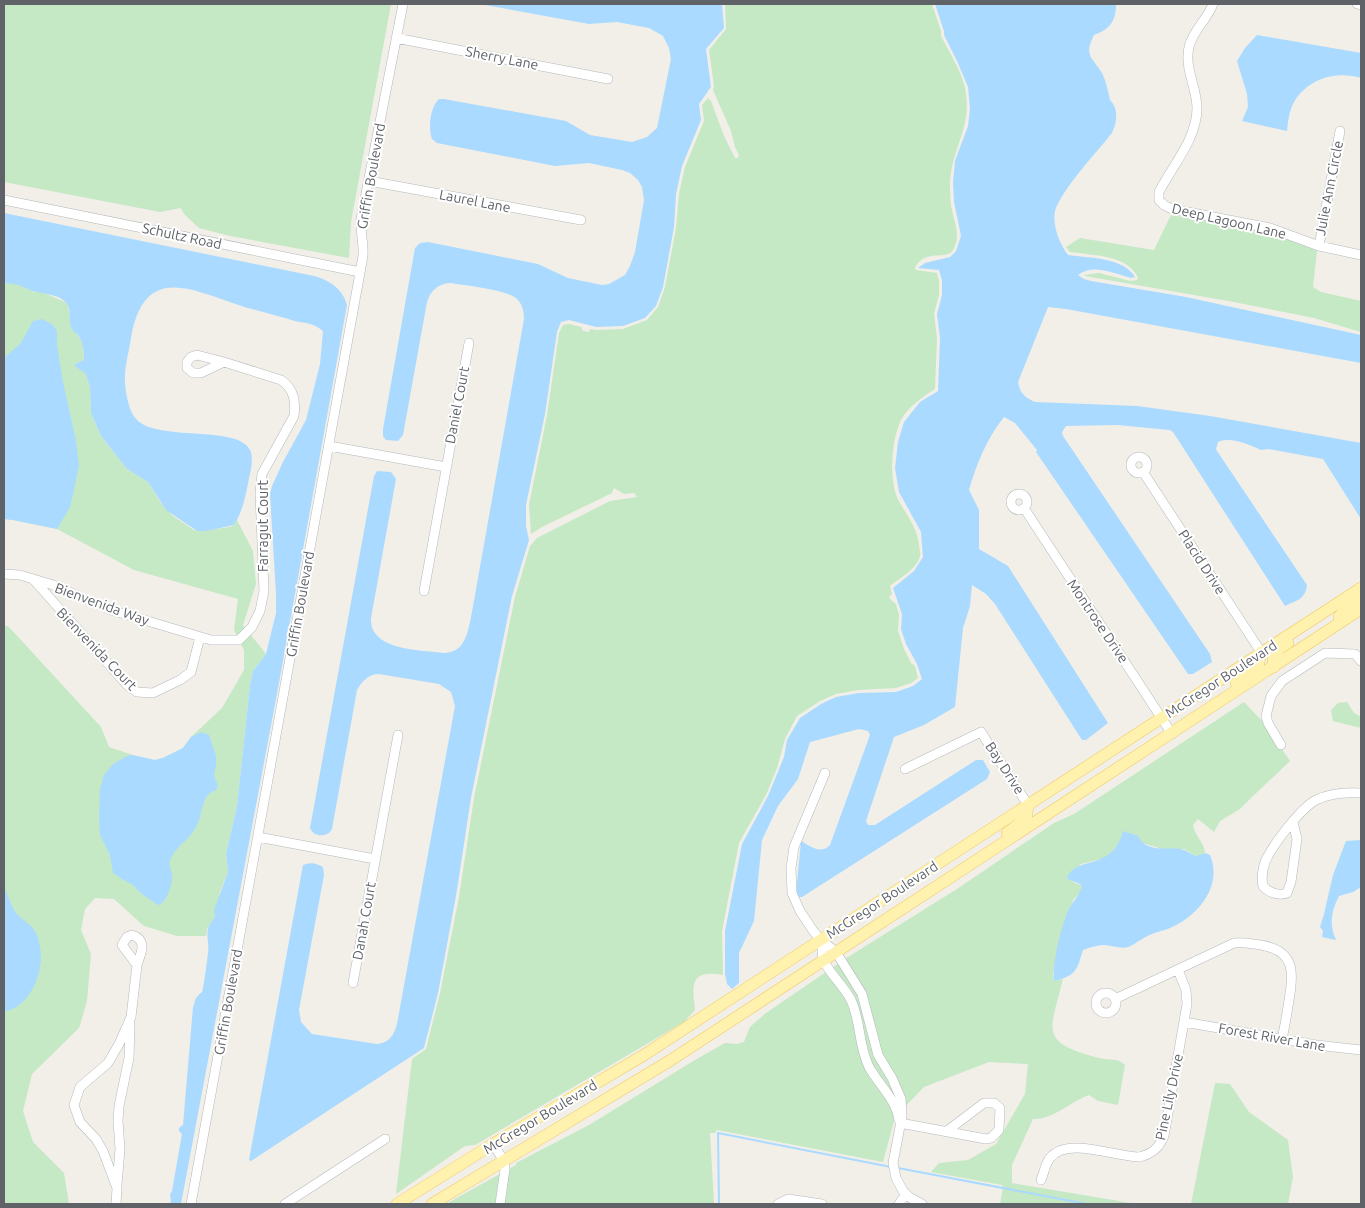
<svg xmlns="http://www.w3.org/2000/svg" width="1365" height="1208" viewBox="0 0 1365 1208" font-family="Ubuntu,sans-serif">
<rect width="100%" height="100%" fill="#f1efe8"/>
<path fill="#c5e8c5" d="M4 4H391L351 222 349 258 230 236 199 228 184 214 181 208 160 212 4 182Z
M725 4H932L941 31V36C949 52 961 70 965 88 973 126 952 147 950 182 950 189 950 198 951 205 953 219 962 236 953 250 947 261 924 248 915 268L916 270 937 273 939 281V295L934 314 937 338 935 389C922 397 908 407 901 420 891 440 888 484 900 503 908 517 917 528 919 545 919 548 921 553 920 556 917 569 900 578 890 586L892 594 889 597 892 601 896 604 899 615 898 631 904 649 911 663 915 666 918 678 911 683 896 688 858 690 836 694 820 701 797 716 785 739 777 768 766 795 739 843 722 931 723 975C690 969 692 984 695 1010L684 1022 475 1145 465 1146 396 1194 412 1059 426 1049 440 993 459 897 474 798 515 597 530 546 537 538 610 501 637 497 634 493 624 494 614 488 612 493 542 527 531 534 529 505 547 415 559 333 563 325 569 324 581 327 583 331 589 332 590 329 596 330 623 329 647 320 658 307 665 287 676 228 679 194 685 167 704 121 702 105 708 98 711 101 724 136 735 158H738L739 155 735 147 731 131 713 90 714 86 709 50 726 29Z
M1171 215 1271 232 1317 251 1313 287 1321 292 1361 301V332L1314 318 1234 302 1085 276 1084 275 1099 273 1130 281 1137 280 1138 278C1129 255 1091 255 1070 252L1066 247 1080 238 1154 250Z
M10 283 18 284 35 292H42L65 302 68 306 71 325 83 344 84 360 75 364 85 373 87 378 90 387 91 413 101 436 127 469 148 482 161 503 173 516 194 530 201 531 230 527 234 525 237 520 253 551 256 584 243 625 266 654 253 671 250 685 237 806 226 854 228 872 220 892 215 917 207 929 206 936H177L144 926 114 899 95 898 85 909 81 930 91 954 87 1001 79 1028 32 1074 23 1111 33 1142 64 1173 69 1204H4V626H8L101 727 109 747 145 759 155 760 163 758 183 748 191 737 222 708 244 670V650L234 630 238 599 134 570 57 529 13 520 4 519V284Z
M1244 702 1264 723 1290 761 1252 797 1240 809 1220 821 1214 832 1198 819 1193 825C1195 837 1204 841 1205 853L1196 856 1184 849H1162L1142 843 1121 840 1113 851 1105 858 1081 864 1067 879 1082 886 1081 892 1073 900 1053 973 1054 981 1063 979C1050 1032 1038 1042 1099 1058 1110 1061 1116 1057 1125 1065L1118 1105 1098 1101 1089 1095C1071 1101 1053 1120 1033 1119L1012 1165V1183L1137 1204H1000L1003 1188 1002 1185 931 1172 939 1163 968 1160 996 1144 1025 1094 1028 1064 989 1062 924 1087 895 1117 883 1162 717 1130 715 1133H710L714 1204H446L516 1165V1163L589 1125 695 1060 725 1043 737 1044 744 1042 750 1027 766 1013 848 957 957 889 1054 823 1074 814Z
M1347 702 1354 713 1361 717V728L1333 721 1331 710 1338 703Z
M1215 1083 1230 1084 1249 1112 1288 1140 1293 1177 1288 1204H1191Z"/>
<path fill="#aadaff" d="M480 4H722L724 28 706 49 711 87 699 104 701 120 682 166 676 194 674 227 663 287 656 306 645 318 623 326 596 327 569 320 561 322 557 332 545 414 526 505V526L529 540 512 596 471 798 456 896 438 993 424 1048 251 1161 249 1160 303 865C311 862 316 863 323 867L324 875 299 1010 301 1022 312 1034 377 1044C389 1043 394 1035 397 1024L455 706 451 692 439 684 379 674C369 674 362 681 357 690L332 829 329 833C322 837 313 836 310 828L374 476 377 471 391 472 396 479 371 618C369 650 418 650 442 653 466 654 468 631 472 612L524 319C524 311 522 303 516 298 506 290 464 285 450 283 438 284 431 290 427 302L403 435 398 441 386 440 383 436V429L415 248 420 243 428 242 538 264 568 278 602 285 609 284 625 275 630 266 635 252 644 200 642 187 638 180 630 173 622 170 589 163 555 166 437 143 432 139C428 128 430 107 439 99H444L566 121 590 135 632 142 647 137 657 128 671 59 669 48 663 36 649 28 617 22 589 24Z
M935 4H1116C1116 20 1111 29 1094 35 1084 56 1091 56 1102 73 1106 81 1108 91 1110 100 1119 109 1117 122 1112 133 1097 152 1061 190 1055 211 1052 225 1060 245 1068 255 1089 258 1123 257 1135 277L1131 278C1115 274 1093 263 1078 275L1084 279 1091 281 1186 297 1361 335V363L1066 309 1048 307 1018 382C1020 393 1024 397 1035 402L1137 406 1210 416 1361 443V519L1323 459 1268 449 1261 450C1250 445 1231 436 1218 442L1216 449 1217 451 1307 585C1305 600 1297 600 1285 606L1173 432 1170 430 1117 425 1066 426 1062 432 1063 436 1210 654 1212 662 1193 674H1188L1036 452 1037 450 1015 423 1004 417C987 438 976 465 969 490L979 510V549L1008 566 1108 723 1086 740H1082L995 604 986 594 972 585 970 606 963 628 955 707 924 725 894 737 866 821 868 825H875L976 760H983L990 772 987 779 802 897H798L796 894 801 841C810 846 821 855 830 845L870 735 868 731 859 729 810 742 798 779 778 806 762 840 754 921 739 953V983L732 989 727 984 725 974V931L742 844 768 796 784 757 787 740 800 718 821 704 836 697 859 693 896 692 913 686 922 679 917 664 906 644 901 629 902 614 893 588 914 571 923 557 921 532 899 492 895 468 898 442 904 422 920 402 938 391 940 338 937 314 942 295V280L939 270 918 268 925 263 950 257 956 251 961 236 954 202 953 182 955 161 968 126 970 109 968 87 957 61 944 35V31Z
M1257 35 1361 53V78C1336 70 1306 79 1293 104 1289 112 1288 122 1287 131L1242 121 1248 107 1247 94 1237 61 1245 48Z
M4 213 314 276C329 280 343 289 347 305L279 683 181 1204H170L171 1201 170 1194 172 1191 182 1134 179 1131V1128L183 1125 193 1007C195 1004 194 1000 197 997 198 995 200 994 202 992 204 986 207 961 208 953 210 937 202 932 215 917L214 910 228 872 226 854 237 806 250 685 253 671 266 654 276 613V594L270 494 272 486 283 462 306 420 320 364 323 331C312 322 307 324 295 321 281 317 266 313 252 309 200 295 145 256 131 338 129 352 124 368 125 383 126 395 129 413 138 421 163 442 241 424 251 452 253 461 251 470 249 478 246 494 243 511 234 525L206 531H197L166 510 148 482 127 469 101 436 91 413 90 387 87 378 85 373 75 366V364L84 360C84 351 83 341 77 334 75 332 73 332 72 329 68 322 71 313 68 306 63 294 43 294 33 291 22 287 16 282 4 284Z
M42 319 53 325 57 331V345L63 382 76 441 79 466 70 507 57 529 13 520 4 519V358L21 343 33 321Z
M201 732 209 735 216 756V765L214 776 218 786 216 790C201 794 203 813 197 825 191 839 176 846 171 858 167 865 172 869 172 876 172 885 167 903 158 905L142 894 133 885 122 879 113 873 110 855 100 835 99 821 100 789 104 775 113 764 127 756 133 755 155 760 163 758 183 748 191 737Z
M1123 831 1138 836C1147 853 1165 847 1181 849 1186 850 1191 854 1196 856L1205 853 1210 855C1223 886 1198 916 1170 928 1164 931 1158 931 1152 934 1143 937 1136 944 1128 947 1120 949 1113 946 1105 945 1098 945 1090 947 1083 950 1077 970 1076 976 1054 981 1052 965 1061 925 1069 909 1073 901 1080 895 1082 886L1078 883 1067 879C1075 854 1112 873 1123 831Z
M1361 840V887L1353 892 1339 896C1331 911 1329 925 1336 940L1322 937 1323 931 1320 927 1324 914 1333 875 1346 841Z
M4 886C8 895 11 907 17 914 23 921 31 923 36 933 47 957 39 990 18 1006 14 1009 8 1010 4 1012Z"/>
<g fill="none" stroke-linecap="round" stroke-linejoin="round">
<path stroke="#aadaff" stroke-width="2" d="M898 1168 1087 1204
M719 1204 718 1133 891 1167"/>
<g stroke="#b5b8bc" stroke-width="10">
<path id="minor" d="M1213 4C1207 20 1193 30 1189 47 1184 68 1197 88 1197 108 1197 139 1172 166 1159 192V200L1164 205 1172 209 1270 228 1319 246 1361 255
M1357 4 1361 5
M396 38 608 79
M369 181 581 220
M4 200 360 272
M1319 246 1340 131
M197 355 224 362 201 373H193L187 368V362L191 357Z
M329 446 446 467
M1131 465a8 8 0 1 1 16 0a8 8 0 1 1-16 0Z
M1143 472 1261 652
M1011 502a8 8 0 1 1 16 0a8 8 0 1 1-16 0Z
M1024 508 1172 734
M4 574 20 575 53 585 111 610 211 640H239L252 627 260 611 264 591 260 493 262 474 294 416C296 401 294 389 281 380L224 362
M33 579 127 685 137 692 153 693 180 680 191 672 200 637
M424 591 469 343
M1281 745 1268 723 1266 716 1271 696 1282 681 1325 653 1355 654 1361 661
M905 769 981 732 1028 805
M825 773 794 847 791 868 792 893 800 911 814 932 821 940 836 952 862 994 878 1055 892 1078 901 1099 902 1116 893 1163 896 1178 903 1191 909 1197 922 1204
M1293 822 1297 839 1291 882 1287 893C1279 896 1269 893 1263 886 1261 877 1263 864 1268 856 1276 841 1301 808 1316 800 1330 793 1346 792 1361 793
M258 837 375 859
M132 935C148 940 141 953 137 965L122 945 127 937Z
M821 940C822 946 822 953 823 959 827 971 845 987 851 1000 861 1021 858 1045 869 1067 879 1085 896 1099 899 1120
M353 983 398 735
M1096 1003a10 10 0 1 1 20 0a10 10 0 1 1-20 0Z
M1115 999 1234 943C1244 942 1252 944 1261 945 1295 951 1294 972 1289 1000 1287 1013 1285 1026 1282 1039
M1184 1022 1316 1045 1361 1050
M900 1123 986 1139 991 1138 999 1130 1000 1108 994 1103H984L947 1131
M493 1144 504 1161 505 1169 500 1204
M1041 1180C1044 1173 1045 1164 1050 1158 1067 1136 1115 1157 1139 1157 1152 1154 1159 1148 1164 1136L1187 1004 1186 990 1178 970
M117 1185 120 1149 118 1121 119 1106 129 1058 130 1024
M116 1204 117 1188 103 1151 96 1139 80 1122 74 1105 80 1087 108 1063 119 1044 131 1017 137 965
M191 1204 363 256C364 243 360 232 361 219L403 4
M285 1204 385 1139
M778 1204 788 1199 822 1204
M899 1204 906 1194"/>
</g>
<g stroke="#f2c960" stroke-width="12">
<path id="major" d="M1339 617 1343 612 1358 602 1359 589
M1274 667 1273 658 1279 649 1288 643
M1236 683 1258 667 1261 652
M1007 833 1026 819 1028 805
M397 1204 493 1144 644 1055 1361 588
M432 1204 671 1060 1361 609"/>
</g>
<use href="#minor" stroke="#fff" stroke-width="9"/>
<use href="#major" stroke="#fff2af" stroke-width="11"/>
</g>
<g text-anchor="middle" stroke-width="4" stroke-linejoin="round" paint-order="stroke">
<g font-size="14" fill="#5f6368" stroke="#fff">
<text transform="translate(502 58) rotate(11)" y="5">Sherry Lane</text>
<text transform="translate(371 176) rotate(-80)" y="5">Griffin Boulevard</text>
<text transform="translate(1329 188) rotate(-79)" y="5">Julie Ann Circle</text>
<text transform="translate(475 201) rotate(11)" y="5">Laurel Lane</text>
<text transform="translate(1229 221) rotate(13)" y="5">Deep Lagoon Lane</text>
<text transform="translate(182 236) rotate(12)" y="5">Schultz Road</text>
<text transform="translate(457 405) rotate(-79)" y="5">Daniel Court</text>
<text transform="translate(263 526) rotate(-90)" y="5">Farragut Court</text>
<text transform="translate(1202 562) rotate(57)" y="5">Placid Drive</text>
<text transform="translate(102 604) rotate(20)" y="5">Bienvenida Way</text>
<text transform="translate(300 604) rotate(-80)" y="5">Griffin Boulevard</text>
<text transform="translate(1098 621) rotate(56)" y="5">Montrose Drive</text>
<text transform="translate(97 649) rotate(46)" y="5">Bienvenida Court</text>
<text transform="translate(1221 679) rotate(-33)" y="5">McGregor Boulevard</text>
<text transform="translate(1005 768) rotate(57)" y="5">Bay Drive</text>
<text transform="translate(882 900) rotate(-33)" y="5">McGregor Boulevard</text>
<text transform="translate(364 921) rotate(-80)" y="5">Danah Court</text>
<text transform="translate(228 1002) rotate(-80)" y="5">Griffin Boulevard</text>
<text transform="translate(1272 1037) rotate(10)" y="5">Forest River Lane</text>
<text transform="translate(1169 1097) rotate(-78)" y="5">Pine Lily Drive</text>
<text transform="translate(540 1117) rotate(-31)" y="5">McGregor Boulevard</text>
</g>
</g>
<rect width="1365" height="1208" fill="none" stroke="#5f6368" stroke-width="10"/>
</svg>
